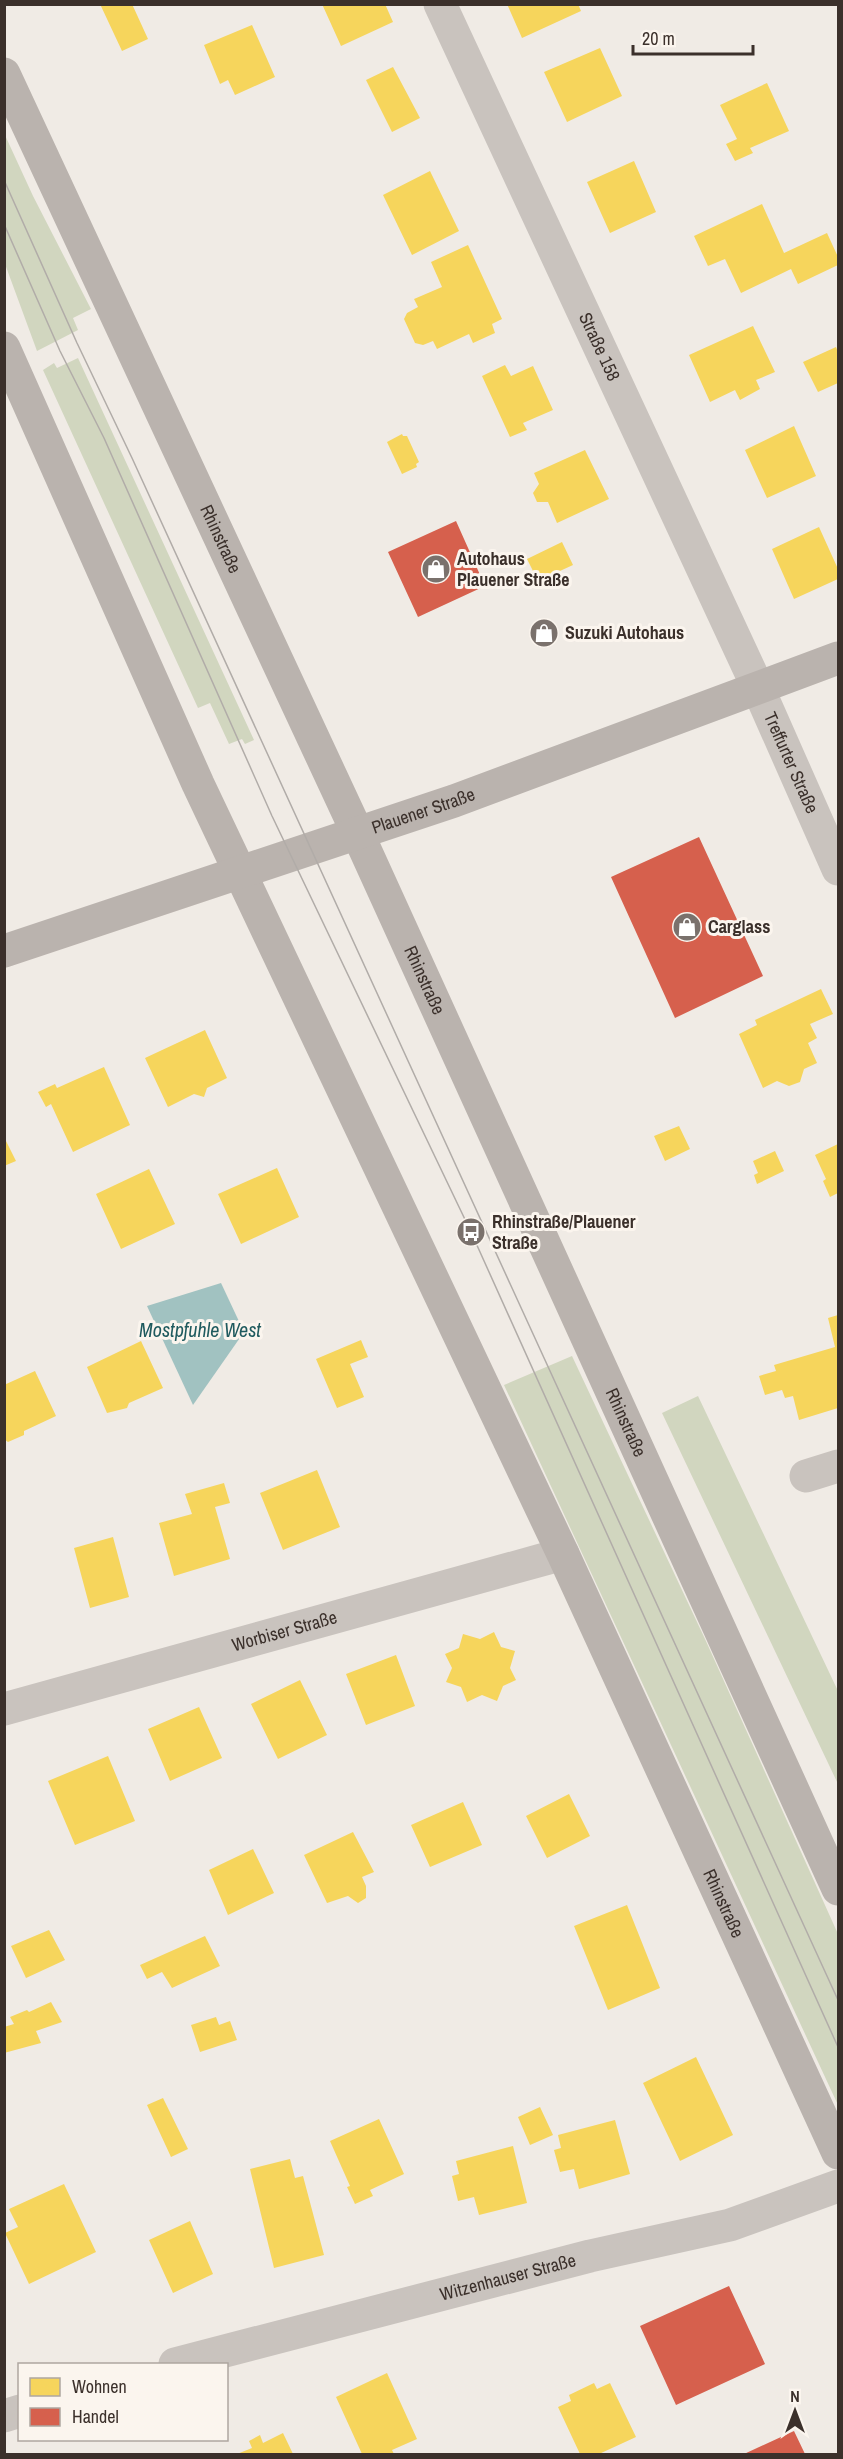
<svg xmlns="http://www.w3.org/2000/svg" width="843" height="2459" viewBox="0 0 843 2459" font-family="'Archivo Narrow',sans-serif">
<rect width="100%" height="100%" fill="#f0ebe5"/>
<path fill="#d1d6bf" d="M4 133 33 196 91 309 73 318 78 330 37 351 5 264Z
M78 358 254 740 245 744 242 739 229 744 210 703 198 708 43 370 54 363 57 368Z
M572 1356 705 1639 838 1934V2105L504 1385Z
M698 1396 838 1691V1784L662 1413Z"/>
<path fill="#a1c2c1" d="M221 1283 244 1332 193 1405 147 1306Z"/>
<path fill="#f6d55c" d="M100 4H132L148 39 122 51Z
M322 4H385L393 22 341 46Z
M507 4H578L581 11 522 38Z
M252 25 275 77 235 95 228 80 220 84 204 45Z
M600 48 622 96 567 122 544 72Z
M393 67 420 118 392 132 366 80Z
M767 83 789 131 750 148 753 153 735 161 726 144 737 139 720 105Z
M634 161 656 212 610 233 587 182Z
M430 171 459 231 412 255 383 195Z
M762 204 784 253 827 233 838 257V265L798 284 791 269 741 293 725 259 708 266 694 236Z
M468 245 502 319 492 324 495 333 473 343 469 334 437 349 433 341 423 345 415 343 404 319 407 313 418 307 414 299 442 287 431 262Z
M753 326 775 372 756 380 760 389 740 400 735 390 710 402 689 355Z
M836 347 838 352V383L818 392 803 362Z
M505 365 511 376 533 366 553 410 523 423 527 430 510 437 482 376Z
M794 426 816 476 767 498 745 450Z
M402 434 403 436H407L419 462 416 464 417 467 402 474 387 442Z
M585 450 609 499 557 523 548 502H537L533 493 539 484 534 473Z
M819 527 838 569V579L794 599 772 549Z
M562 542 573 565 538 581 527 559Z
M821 989 833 1014 810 1024 817 1038 808 1043 817 1063 804 1069 800 1082 789 1086 777 1081 763 1088 739 1034 757 1025 755 1020Z
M205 1030 227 1078 207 1088 204 1097 194 1094 168 1107 145 1058Z
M104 1067 130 1125 73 1152 51 1104 46 1107 38 1092 55 1084 57 1088Z
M679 1126 690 1149 665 1161 654 1136Z
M4 1137 16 1161 4 1166Z
M838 1144V1193L830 1197 823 1181 826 1179 815 1155Z
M775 1151 784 1171 757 1184 754 1175 758 1173 753 1161Z
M277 1168 299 1217 241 1244 218 1194Z
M149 1169 175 1224 121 1249 96 1194Z
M838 1315V1408L799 1420 793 1396 785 1398 782 1390 765 1395 759 1376 776 1371 774 1365 835 1347 828 1318Z
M361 1340 368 1357 350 1364 364 1397 337 1408 316 1359Z
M141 1341 163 1388 129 1403 127 1408 107 1413 87 1367Z
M35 1371 56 1416 24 1431V1435L8 1442 4 1439V1385Z
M317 1470 340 1527 283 1550 260 1493Z
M224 1483 230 1503 215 1507 230 1559 174 1576 159 1523 192 1514 185 1494Z
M113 1537 129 1597 90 1608 74 1548Z
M494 1632 501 1647 515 1651 510 1668 516 1680 503 1686 497 1701 482 1695 467 1702 461 1687 446 1682 452 1668 445 1654 459 1648 463 1634 480 1639Z
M396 1655 415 1706 366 1725 346 1674Z
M300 1680 327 1735 278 1759 251 1704Z
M199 1707 222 1758 170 1781 148 1729Z
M108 1756 135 1821 75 1845 48 1781Z
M569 1794 590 1836 547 1858 526 1816Z
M463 1802 482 1845 430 1867 411 1825Z
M353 1832 374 1872 362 1877 366 1886V1898L358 1903 348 1896 327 1903 304 1855Z
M253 1849 274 1893 228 1915 209 1870Z
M627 1905 660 1988 608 2010 574 1926Z
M49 1930 65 1960 26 1978 11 1946Z
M205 1936 220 1966 172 1988 162 1972 147 1979 140 1965Z
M51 2002 62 2022 36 2031 41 2043 4 2053V2027L14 2024 10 2017 27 2010 29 2012Z
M216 2017 219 2025 230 2021 237 2040 200 2052 191 2025Z
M696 2057 733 2135 680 2161 643 2083Z
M163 2098 188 2149 171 2157 147 2105Z
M540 2107 553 2135 530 2145 518 2117Z
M379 2119 404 2174 370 2190 373 2196 355 2204 347 2187 350 2186 330 2141Z
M615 2120 630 2174 579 2189 574 2169 560 2172 554 2150 561 2148 558 2135Z
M513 2146 527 2203 479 2215 474 2197 458 2201 452 2176 459 2174 456 2161Z
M290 2159 295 2178 303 2176 324 2255 274 2268 250 2169Z
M64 2184 96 2252 29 2284 5 2233 18 2227 9 2209Z
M190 2221 213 2274 173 2293 149 2240Z
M387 2373 417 2439 392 2450 394 2454H362L336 2397Z
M594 2383 597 2389 610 2383 636 2437 599 2454H580L558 2407 571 2401 569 2395Z
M283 2433 293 2454H237L252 2448 249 2441 260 2435 263 2443Z"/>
<path fill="#d6604d" d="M456 521 485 586 418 617 388 552Z
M699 837 763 976 675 1018 611 877Z
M729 2286 765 2364 676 2405 640 2326Z
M794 2431 805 2454H744Z"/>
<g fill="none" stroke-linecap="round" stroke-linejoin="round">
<g stroke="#c9c3be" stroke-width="33">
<path id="s1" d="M440 4 758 688 838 869"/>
<path d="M806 1476 838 1466"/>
<path id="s2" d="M4 1709 563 1554"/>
<path id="s3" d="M175 2364 590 2256 730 2225 838 2186"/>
<path d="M4 2416 20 2411"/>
</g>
<g stroke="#bab3ae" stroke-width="33">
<path id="s4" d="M4 74 357 832 838 1889"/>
<path id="s5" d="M4 348 198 784 563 1554 838 2153"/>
<path id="s6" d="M4 951 454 801 838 658"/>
</g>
<path stroke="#b1aca8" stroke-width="1.5" d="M4 180 77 343 132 458 838 2000
M4 224 60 351 104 438 272 816 471 1232 838 2047"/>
</g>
<defs>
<g id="shop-disc" transform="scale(1.5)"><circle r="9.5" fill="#7a716c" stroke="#fbf5ee"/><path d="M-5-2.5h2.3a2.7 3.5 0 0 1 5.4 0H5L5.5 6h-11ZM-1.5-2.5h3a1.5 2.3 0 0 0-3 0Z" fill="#fff"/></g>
<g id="bus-disc" transform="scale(1.5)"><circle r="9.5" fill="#7a716c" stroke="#fbf5ee"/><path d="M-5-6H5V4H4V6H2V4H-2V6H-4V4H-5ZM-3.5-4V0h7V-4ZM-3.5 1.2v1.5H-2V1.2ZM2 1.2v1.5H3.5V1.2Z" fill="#fff"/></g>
</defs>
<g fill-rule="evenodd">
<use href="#shop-disc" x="436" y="569"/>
<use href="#shop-disc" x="544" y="633"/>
<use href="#shop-disc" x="687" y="927"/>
<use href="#bus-disc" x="471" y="1232"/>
</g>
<g text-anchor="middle" stroke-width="6" stroke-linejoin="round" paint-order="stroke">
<g font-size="18" fill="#3b302b" stroke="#fbf5ee">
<text dy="6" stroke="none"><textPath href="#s1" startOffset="378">Straße 158</textPath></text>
<text dy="6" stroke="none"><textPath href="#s4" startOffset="513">Rhinstraße</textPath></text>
<text dy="6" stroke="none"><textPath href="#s1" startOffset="836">Treffurter Straße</textPath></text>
<text dy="6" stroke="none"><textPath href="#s6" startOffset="442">Plauener Straße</textPath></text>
<text dy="6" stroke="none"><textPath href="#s4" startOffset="999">Rhinstraße</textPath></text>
<text dy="6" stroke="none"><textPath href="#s4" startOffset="1485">Rhinstraße</textPath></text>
<text dy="6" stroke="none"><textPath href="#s2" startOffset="291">Worbiser Straße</textPath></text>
<text dy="6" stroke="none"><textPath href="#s5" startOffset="1714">Rhinstraße</textPath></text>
<text dy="6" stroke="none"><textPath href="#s3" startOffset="344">Witzenhauser Straße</textPath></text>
</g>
<g font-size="18" font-weight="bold" fill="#3b302b" stroke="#fbf5ee" text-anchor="start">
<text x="457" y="565">Autohaus<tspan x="457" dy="21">Plauener Straße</tspan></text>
<text x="565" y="639">Suzuki Autohaus</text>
<text x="708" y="933">Carglass</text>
<text x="492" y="1228">Rhinstraße/Plauener<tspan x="492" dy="21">Straße</tspan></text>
</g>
<g font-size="20" font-style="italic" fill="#1f5a5e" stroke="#fbf5ee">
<text x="200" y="1337">Mostpfuhle West</text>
</g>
</g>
<rect width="843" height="2459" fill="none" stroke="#3b302b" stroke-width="12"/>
<rect x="18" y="2363" width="210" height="78" fill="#fbf5ee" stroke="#aea6a0" stroke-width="1.5"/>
<rect x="30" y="2378" width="30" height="18" fill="#f6d55c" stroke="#aea6a0" stroke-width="1.5"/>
<text x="72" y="2393" font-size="18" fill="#3b302b">Wohnen</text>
<rect x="30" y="2408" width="30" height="18" fill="#d6604d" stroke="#aea6a0" stroke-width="1.5"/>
<text x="72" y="2423" font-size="18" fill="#3b302b">Handel</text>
<g transform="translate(795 2411)" stroke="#fbf5ee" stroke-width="4.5" paint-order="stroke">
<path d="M0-4.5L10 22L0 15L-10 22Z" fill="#3b302b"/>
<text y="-9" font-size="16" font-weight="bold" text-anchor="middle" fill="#3b302b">N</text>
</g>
<path d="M633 45v9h120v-9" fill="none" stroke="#3b302b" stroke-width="3"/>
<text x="642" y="45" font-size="18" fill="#3b302b" stroke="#fbf5ee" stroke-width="4.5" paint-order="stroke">20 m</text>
</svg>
